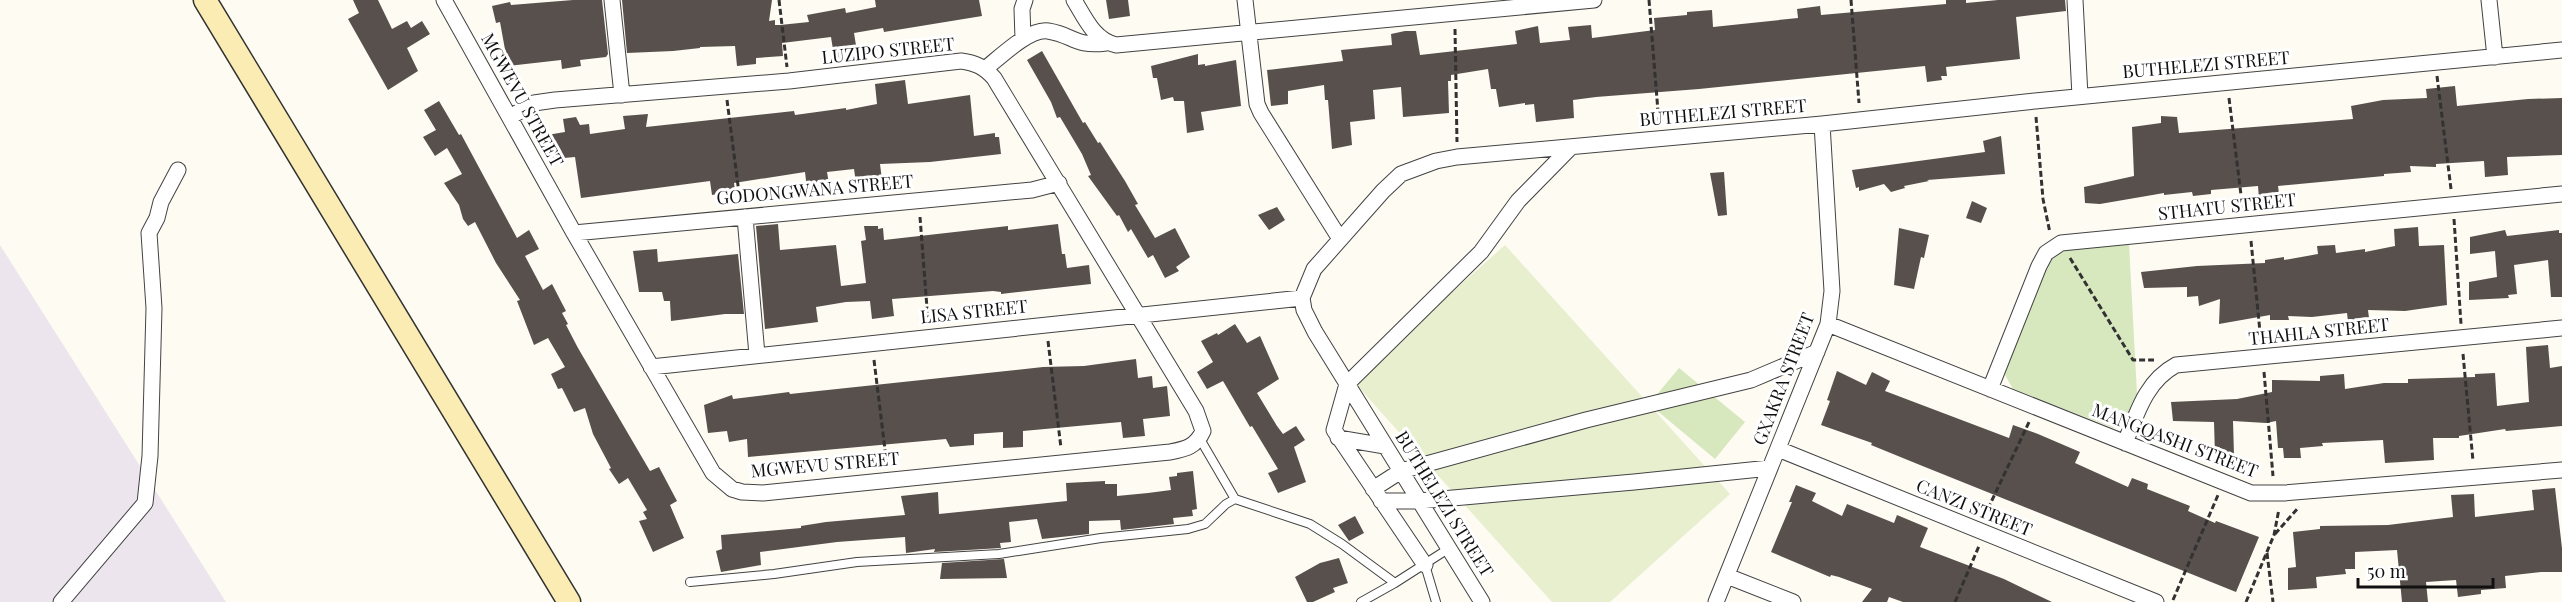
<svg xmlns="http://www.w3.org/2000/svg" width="2562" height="602" viewBox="0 0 2562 602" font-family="'Playfair Display',serif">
<rect width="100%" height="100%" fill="#fefbf3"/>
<path fill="#ece5ed" d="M0 245 226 602H0Z"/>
<path fill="#d7e7be" d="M2129 244 2137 394 2126 422 2113 428 2013 389 2005 375 2006 367 2048 262C2064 239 2104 245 2129 244Z
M1679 368 1745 422 1715 459 1649 404Z"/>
<path fill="#e7efcf" d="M1505 245 1730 494 1610 602H1552L1353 381Z"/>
<path fill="#58504c" d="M353 0H378L392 29 407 21 411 28 422 21 430 34 407 48 418 71 388 90 348 19 359 13Z
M573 0H602L608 54 606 57 580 60 581 66 562 69 561 60 508 66 500 22 496 23 492 6 510 2 511 5Z
M622 0H772L769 21 775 20V25H780L809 22 807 15 845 8 846 13 876 7 875 0H979L982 16 884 32 883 28 854 33 858 58 835 62 831 37 782 43 783 56 756 58V64L737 66 735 46 700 47V48L673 51 627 53Z
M1106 0H1128L1130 16 1109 19Z
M1946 0H1966V3L1998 0H2065L2066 11 2016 17 2020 59 1946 67 1947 76H1941L1942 80 1927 82 1925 66 1699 89 1596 97 1573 100 1574 118 1536 122 1534 104 1525 105V103L1499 107 1496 89H1491L1488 69 1451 75V81H1448L1449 113 1403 117 1401 87 1373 90 1375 119 1350 122 1352 145 1332 149 1328 100H1325L1324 85 1288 91V104L1271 106 1267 70 1343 61 1341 50 1392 45 1391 34 1405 31H1416L1420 55 1517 44 1515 31 1538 26 1540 43 1570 40 1568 27 1591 25 1592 38 1655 30 1654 18 1687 15V12L1712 10 1713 27 1798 18 1797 9 1820 6 1821 15 1946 4Z
M1042 51 1083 123 1085 122 1098 143 1100 142 1125 181 1138 204 1135 205 1155 238 1175 228 1190 257 1176 267 1179 271 1165 278 1153 255 1148 258 1131 229 1128 232 1119 215 1117 216 1088 176 1091 175 1082 154 1060 117 1057 118 1051 102 1027 60Z
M1198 54V65L1205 64V66L1236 60 1241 106 1201 112 1204 130 1187 133 1184 101H1174L1173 97 1161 100 1157 78H1153L1151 66Z
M905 80 908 104 970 95 974 136 995 133V137H999L1001 154 930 162 880 164 882 180 856 183 854 169 827 172 829 184 807 189 805 172 734 183 735 191 712 195 710 181 581 198 575 157 553 159 547 135 565 132 563 119 576 117 580 125 589 124 590 134 625 129 623 116 648 114 646 127 794 111 795 115 846 108V110L877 104 875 84Z
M2455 86 2457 106 2528 99 2562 98V155L2507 157 2508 175 2485 177 2484 161 2436 164V167L2410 166 2411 172 2384 174V176L2278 186 2279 194 2259 199 2258 186 2211 190V194L2193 196 2192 192 2164 195V193L2100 204 2085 203 2084 187 2134 176 2132 127 2161 123V116L2177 117 2179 133 2353 119 2351 106 2383 100 2427 98 2426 89Z
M439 101 459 135 461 134 517 238 529 230 539 249 525 256 543 290 552 284 566 311 562 313 568 324 566 325 578 348 650 471 659 467 677 501 670 505 684 538 653 552 639 521 647 519 643 512 647 510 628 478 619 484 609 469 611 468 593 434 585 408 574 412 562 388 558 389 551 374 565 367 548 338 534 345 517 301 520 300 496 263 475 222 468 226 463 219 459 205 444 183 462 174 447 148 435 156 423 137 436 130 424 110Z
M2001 136 2005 174 1927 180 1929 181 1904 186 1905 188 1891 192 1884 184 1859 191V187L1856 188 1852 170 1985 152 1983 141Z
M1724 172 1727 215 1718 216 1710 173Z
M1972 201 1987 208 1981 223 1966 218Z
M1277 207 1285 220 1269 230 1258 215Z
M778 224 780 250 836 245 841 286 866 283 861 241 866 240 864 226H878V229L883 228 884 240 1008 226V230L1058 224 1062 254H1065L1067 268 1089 265 1091 284 1001 294V292L993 291 892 299 894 316 872 319 870 301 846 302 816 307 818 322 765 329 756 226Z
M2418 227 2419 246 2444 245 2447 305 2405 311 2368 310 2370 326 2349 330 2347 313 2312 317 2288 316 2289 320H2270V315L2219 324 2220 299 2199 306 2198 296 2187 297V287L2144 288 2141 272 2197 266 2265 263V260L2284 257V260L2318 254 2317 246 2335 245 2336 253 2365 249V252L2395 246 2394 229Z
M1899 228 1929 235 1924 258 1921 257 1914 289 1894 285Z
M2505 230 2507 236 2559 230V233H2562V297H2551L2548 260 2514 265 2517 294 2508 295 2509 298 2469 300V282L2497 277 2495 251 2470 254V237Z
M657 249 658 262 738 254 744 314H725L671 321 670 301H664L662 292H639L633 251Z
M1235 324 1247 343 1260 336 1279 379 1257 393 1277 426 1283 434 1296 426 1305 440 1294 447 1306 482 1278 493 1268 473 1278 469 1252 426 1250 427 1223 381 1207 389 1197 372 1213 362 1201 341 1217 333 1218 335Z
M2548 345 2550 368 2562 366V426L2506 431 2505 429 2459 436V438H2433L2434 460 2385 463 2383 440 2322 443 2323 446 2300 448 2301 458H2284L2283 448H2278L2276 421 2266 423 2233 421 2234 455 2215 456 2214 422 2173 421 2171 402 2237 399 2272 392V380L2320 381V376L2344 374 2345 389 2384 383H2408V379L2475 377V374L2495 373 2497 406 2529 402 2526 347Z
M1136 359 1138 378 1152 376 1153 388 1167 386 1170 416 1143 419 1145 436 1123 438 1121 422 1023 431V447L1003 448V432L974 434V445L950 447 946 439 748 457 747 439 729 442 727 431 708 433 704 405 732 395 733 399 789 392 790 394 1043 367 1084 366Z
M1837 371 1866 385 1872 372 1890 381 1885 391 2009 438 2013 425 2038 434 2080 452 2075 463 2128 487 2132 478 2148 484 2147 489 2190 506 2188 511 2215 523 2216 521 2259 537 2236 592 1920 465 1871 445 1872 443 1821 425 1830 401 1827 400Z
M1193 471 1197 509 1192 510 1193 516 1173 518 1174 524 1121 530 1120 520 1089 521V534L1042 539 1037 519 1009 522 1011 542 1000 543 1001 548 934 552 935 549 906 553 905 537 837 542 760 552 761 565 721 572 716 551 722 549 721 535 801 528V526L826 522 905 515 901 496 938 492 939 514 1067 501 1066 483 1105 481V484H1117V496L1148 493 1171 490 1169 477 1177 476V473Z
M1796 485 1816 493 1812 501 1842 516 1847 504 1894 523 1897 515 1928 528 1920 547 2004 579 2052 602H1903L1889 597 1887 602H1862L1872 589 1839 577 1831 575 1830 577 1771 552 1792 502H1789Z
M2555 488 2562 548V572H2541L2505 576 2506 588 2481 590V594L2458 597 2456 580 2426 582 2428 602H2402L2397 550 2355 552V569H2345L2346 574 2316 577 2317 588 2288 590V568L2296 567 2293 532 2320 529V526L2388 525 2453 517 2451 495 2474 494 2475 517 2534 510 2532 490Z
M1355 516 1364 533 1349 541 1338 525Z
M1339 558 1348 583 1333 588 1335 592 1313 602H1307L1295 577 1320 563Z
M1004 559 1007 578 940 579 942 563Z"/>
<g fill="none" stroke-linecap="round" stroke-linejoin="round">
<g stroke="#434343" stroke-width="10">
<path id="service" d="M1200 439 1235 499 1310 524 1342 544 1395 583 1448 549
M1425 565 1436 602
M690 582 774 574 857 562 999 554 1101 538 1188 529 1205 524 1226 504 1235 499
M1361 602 1395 583"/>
</g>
<g stroke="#434343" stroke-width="17">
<path id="minor" d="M444 0 574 233 713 473 732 489 742 492 763 493 1170 452C1185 449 1196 447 1203 431L1196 411 994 78C984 67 976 63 961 61L789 81 555 100 534 103 510 117
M612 0 622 95
M1074 0C1085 18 1094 40 1116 45L1594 0
M1245 0 1257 104 1261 113 1340 239
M2075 0 2080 96
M2489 0 2495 57
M1023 39 1022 9 1025 0
M985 69C999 58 1029 28 1048 31 1074 35 1074 47 1106 43
M745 217 757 355
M574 233 1032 190 1059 183
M1828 324 2251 493H2284L2562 470
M651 367 1302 298
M1990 389 2039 266 2046 253 2061 243 2562 194
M1338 438 1385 446
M2125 443C2137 413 2146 381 2176 365L2562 328
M1778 449 2156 602
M1373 489 1401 471 1586 420 1751 380 1817 352
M1381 501H1419L1634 482 1770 468
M1425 565 1334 430 1347 384 1481 252 1518 201 1571 147
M1727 576 1793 602
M61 602 145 503 150 456 154 308 149 233 157 218 161 202 178 170
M1482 602 1315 332 1304 310 1302 298 1314 269 1383 191 1401 174 1436 161 1457 157 1822 124 2035 101 2562 50
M1716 602 1828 324 1832 291 1822 124"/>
</g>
<g stroke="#323232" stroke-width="25">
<path id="secondary" d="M205 0 569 602"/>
</g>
<path stroke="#323232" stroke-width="3" stroke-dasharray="6 3" stroke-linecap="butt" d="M779 0 787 67
M1649 0 1659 124
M1851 0 1859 103
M1455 29 1457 142
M2437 76 2451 189
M2229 98 2243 211
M727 100 740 201
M2036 117 2043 199 2050 233
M920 217 928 321
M2454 219 2461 324
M2251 241 2261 342
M2070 258 2133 360H2154
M1048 341 1061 448
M2463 354 2473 461
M874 360 887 466
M2264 372 2273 476
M1984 517 2030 420
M2275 534 2299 507
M2267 553 2273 602
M2173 600 2218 495
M1955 602 1979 546
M2246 602 2274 535 2279 509"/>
<use href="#service" stroke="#fff" stroke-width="8"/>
<use href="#minor" stroke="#fff" stroke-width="15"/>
<use href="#secondary" stroke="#faecb2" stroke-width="22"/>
</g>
<g text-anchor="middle" stroke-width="6" stroke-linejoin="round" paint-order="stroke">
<g font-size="18" fill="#101010" stroke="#fff">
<text transform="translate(888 51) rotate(-6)" y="6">LUZIPO STREET</text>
<text transform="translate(2206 65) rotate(-5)" y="6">BUTHELEZI STREET</text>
<text transform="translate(522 100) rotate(61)" y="6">MGWEVU STREET</text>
<text transform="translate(1723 113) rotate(-5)" y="6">BUTHELEZI STREET</text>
<text transform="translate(815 190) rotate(-5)" y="6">GODONGWANA STREET</text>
<text transform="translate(2227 207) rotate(-6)" y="6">STHATU STREET</text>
<text transform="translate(974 312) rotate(-6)" y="6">LISA STREET</text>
<text transform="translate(2319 332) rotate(-6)" y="6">THAHLA STREET</text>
<text transform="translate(1784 379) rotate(-69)" y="6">GXAKRA STREET</text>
<text transform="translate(2175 441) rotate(21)" y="6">MANGQASHI STREET</text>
<text transform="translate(825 465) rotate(-5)" y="6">MGWEVU STREET</text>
<text transform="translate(1444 504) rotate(58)" y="6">BUTHELEZI STREET</text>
<text transform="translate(1974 508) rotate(22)" y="6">CANZI STREET</text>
</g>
</g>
<path d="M2358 578v9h135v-9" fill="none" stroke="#101010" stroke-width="3"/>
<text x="2367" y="578" font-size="18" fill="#101010" stroke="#ffffff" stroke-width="4.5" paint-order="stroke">50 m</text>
</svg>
